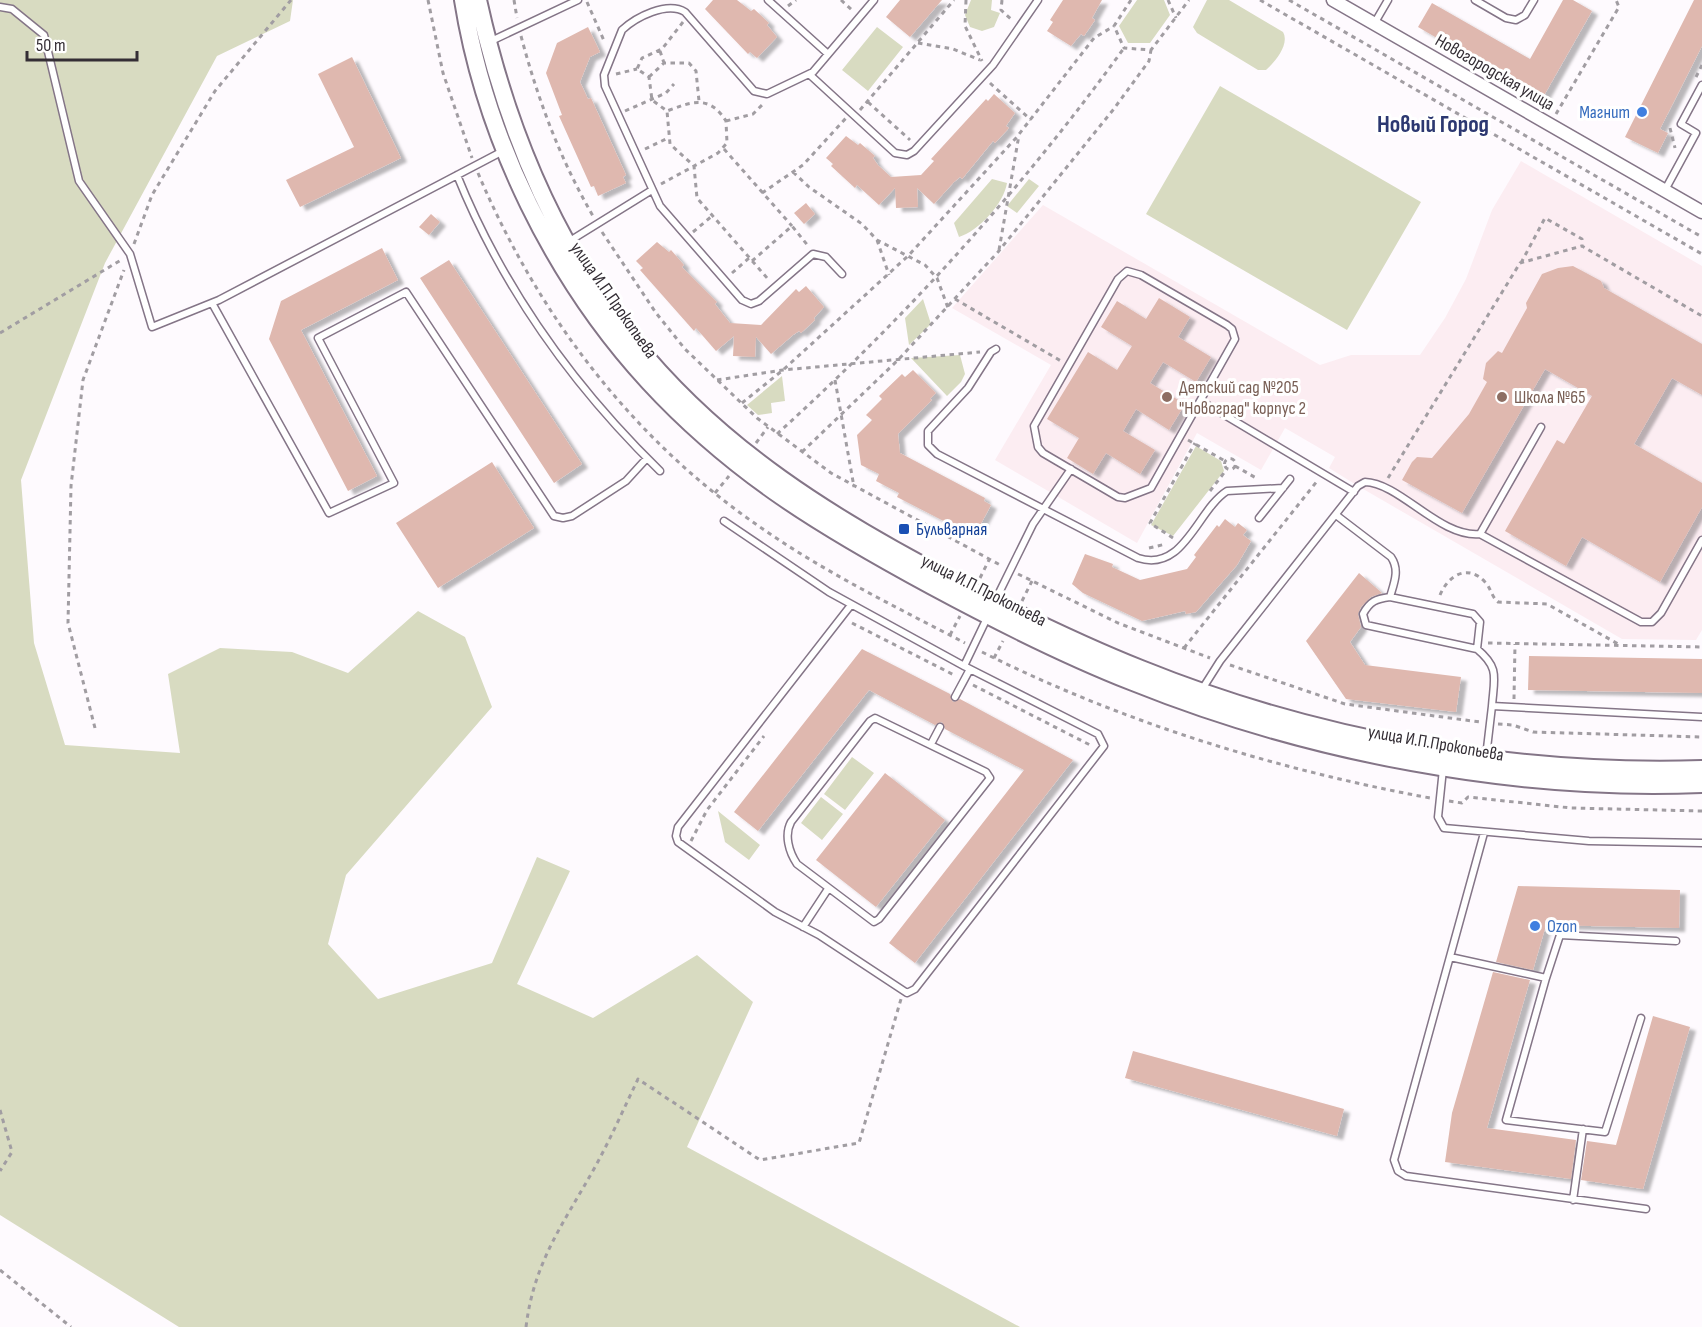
<svg xmlns="http://www.w3.org/2000/svg" width="1702" height="1327" viewBox="0 0 1702 1327" font-family="'Sofia Sans Condensed',sans-serif">
<defs>
<filter id="shadow"><feDropShadow dx="6" dy="4" stdDeviation="1.5" flood-color="#0004"/></filter>
</defs>
<rect width="100%" height="100%" fill="#fefafe"/>
<path fill="#fcedf2" d="M1521 161 1702 266V630L1696 640 1622 639 1358 486 1329 468 1335 457 1285 428 1261 470 1197 433 1137 543 995 460 1051 365 952 308 1043 205 1320 365 1351 355H1420L1445 318 1466 279 1492 210Z"/>
<path fill="#d8dbc1" d="M0 0H293L290 21 217 56 105 263 21 480 34 643 65 745 180 753 168 674 220 648 292 652 348 673 418 611 465 637 492 707 346 875 328 944 378 999 492 963 537 857 570 871 517 984 593 1018 697 955 753 1002 687 1147 1020 1327H179L0 1215Z
M971 0H992L991 10 1000 13 994 27 982 31 970 27 965 15Z
M1137 0H1164L1170 15 1150 43H1128L1119 26Z
M1207 0H1229L1283 32C1290 44 1275 62 1266 70H1258L1197 33 1193 27Z
M877 27 903 47 868 91 842 70Z
M1220 86 1421 202 1347 330 1146 214Z
M992 179 1007 183C1004 203 979 231 959 237L954 223Z
M1029 179 1039 186 1017 213 1007 206Z
M923 299 931 324 909 345 905 318Z
M960 355 965 374 961 382 947 396 911 358Z
M782 376 785 401 771 403 772 413 758 415 747 405Z
M1196 446 1221 461 1224 471 1173 536 1151 525Z
M852 757 874 773 845 810 824 794Z
M821 797 843 814 822 840 801 823Z
M718 811 760 845 749 860 725 842Z"/>
<path fill="#dfb8af" filter="url(#shadow)" d="M713 0H737L751 11 754 9 769 23 767 25 777 37 757 58 750 52 748 54 705 9Z
M900 0H942L910 37 886 17Z
M1063 0H1102L1092 18 1095 20 1084 36 1081 34 1071 46 1047 31 1053 22 1050 20Z
M1563 0H1573L1592 11 1542 99 1418 27 1432 3 1530 59Z
M1694 0H1702V46L1660 129 1668 133 1658 153 1625 137Z
M588 27 600 52 590 57 580 82 588 99 591 98 626 175 623 177 626 183 598 196 594 186 591 187 559 116 562 115 546 73 557 43Z
M352 57 401 158 300 207 286 180 354 147 318 74Z
M994 94 1015 113 1006 126 1009 128 995 143 993 141 962 179 960 177 954 182 934 204 917 188 918 207 896 208 895 188 879 205 857 185 855 188 831 166 833 164 826 158 846 136 858 145 860 143 875 156 873 158 878 165 891 177 921 175 934 161 931 159 986 99 988 101Z
M806 203 815 214 804 224 794 213Z
M431 214 440 222 429 235 419 227Z
M657 242 669 252 671 250 684 265 682 267 717 302 715 304 730 323 761 325 796 289 799 292 806 286 824 307 814 318 815 320 801 333 799 331 793 335 771 354 756 337 755 357 733 356 734 336 716 351 696 328 694 331 640 270 643 268 636 261Z
M382 248 398 280 301 330 377 476 348 491 269 339 281 301Z
M449 260 582 464 554 483 420 278Z
M1573 266 1601 281 1604 288 1702 344V395L1672 378 1634 444 1702 483V507L1660 582 1582 537 1566 566 1505 531 1557 440 1564 444 1592 396 1545 369 1462 513 1402 480 1412 462 1417 457 1432 458 1469 414 1487 382 1483 379 1486 363 1498 351 1502 353 1527 308 1526 303 1542 274 1558 268Z
M1159 298 1190 317 1178 337 1211 357 1196 382 1163 362 1150 383 1185 404 1169 430 1136 409 1123 431 1155 450 1140 474 1106 453 1093 474 1067 458 1079 438 1047 419 1088 352 1117 370 1132 346 1101 327 1117 301 1146 319Z
M913 370 936 393 930 399 932 400 898 434 900 453 985 498 984 501 991 505 976 533 967 528 965 532 897 497 899 493 876 481 879 474 861 465 857 435 872 420 866 415 882 399 879 396 902 374 905 377Z
M492 462 534 528 438 588 396 523Z
M1225 519 1235 527 1238 523 1247 530 1243 535 1251 541 1237 565 1196 612 1186 614 1185 611 1142 621 1083 593 1072 584 1085 554 1113 564 1112 567 1140 580 1187 569 1196 557 1194 555 1217 525 1219 527Z
M1359 573 1382 593 1371 597 1361 607 1358 614 1361 627 1350 642 1365 665 1461 677 1456 712 1346 699 1306 641Z
M862 649 950 694 953 702 960 699 1073 760 915 963 889 943 1024 770 945 729 942 722 935 725 869 690 758 831 734 812Z
M1529 656 1702 659V693L1528 690Z
M885 773 945 820 876 907 816 860Z
M1518 886 1680 890 1679 928 1546 925 1533 970 1496 962Z
M1493 972 1530 980 1487 1128 1576 1140 1571 1179 1445 1162 1452 1113Z
M1653 1016 1690 1027 1643 1189 1581 1180 1587 1141 1616 1145Z
M1133 1051 1344 1109 1337 1136 1125 1078Z"/>
<g fill="none" stroke-linecap="round" stroke-linejoin="round">
<g stroke="#847587" stroke-width="9">
<path id="lane" d="M768 0 828 54
M1475 0 1506 18 1516 20 1525 15 1534 0
M0 7 12 9 44 35 79 181 130 254 152 327 219 300 505 150
M1374 24 1388 0
M489 42 578 0
M809 74 895 153 907 155 914 151 993 65 1038 0
M457 175C503 289 572 385 660 471
M1665 190 1696 133 1681 124 1702 85
M568 242 652 190
M1127 271 1141 275 1227 325 1232 329 1235 339 1151 488 1125 498 1118 497 1043 453 1038 447 1034 426 1118 279Z
M842 274 826 257 813 254 759 301 751 304 742 300 660 206 605 86 604 75 622 30C636 17 667 1 685 12L754 91 767 94 813 72 874 0
M212 303 329 513 394 483 318 338 406 292 554 516 563 518 572 516 626 481 647 458
M996 349 991 352 968 388 928 431V445L937 454 1138 558C1184 573 1197 510 1227 491L1283 488
M1201 401 1354 492
M1336 515 1391 557C1400 570 1394 583 1390 597 1376 599 1370 601 1363 614L1366 625 1477 649C1500 668 1494 678 1492 706
M1259 518 1290 479
M724 521 829 592 964 666
M1480 534 1541 427
M1390 597 1473 614 1480 622 1477 649
M995 601 1033 524 1071 469
M851 605 678 827 676 836 678 842 775 912 819 935 907 993 915 989 1104 746 1098 734 964 666 987 618
M1201 691 1220 661 1358 486 1365 482C1400 483 1440 538 1480 534L1641 622H1652L1661 613 1702 540
M955 697 970 669
M875 718 986 772 990 778 879 919 874 922 797 864C789 852 784 835 791 822L870 721Z
M931 744 940 727
M1486 757 1492 706 1702 717
M1443 769 1438 817 1444 828 1589 841 1702 843
M1484 833 1394 1160 1398 1171 1406 1176 1646 1209
M803 927 828 889
M1450 957 1546 978 1560 935 1676 941
M1546 978 1506 1120 1605 1132 1641 1018
M1573 1200 1583 1129"/>
</g>
<g stroke="#847587" stroke-width="15">
<path id="street" d="M1333 0 1702 212"/>
</g>
<g stroke="#847587" stroke-width="20">
<path id="secondary" d="M463 0C485 138 554 279 649 382 734 474 823 527 932 586 997 621 1064 655 1133 682 1307 752 1514 792 1702 784
M478 0C505 123 552 241 632 340 719 449 834 520 956 583 1017 614 1078 644 1141 669 1317 740 1513 775 1702 769"/>
</g>
<path stroke="#a19da2" stroke-width="3" stroke-dasharray="4.5 4.5" stroke-linecap="butt" d="M428 0 443 73 472 158
M514 0 517 18
M841 0 852 10
M966 0 965 26 982 61
M1002 0 1001 10 1012 20
M1131 0 1114 26 1124 48 1151 50 1189 0
M1168 0 1176 18
M1260 0 1702 254
M1289 0 1702 237
M587 2 605 43
M788 6 796 0
M683 22 662 49 642 58 637 69 649 77 652 100 667 111 670 144 694 166 697 198 768 279
M521 36C538 100 560 159 593 216
M918 43 953 49 980 60
M660 51 664 63
M616 74 637 69
M649 77 664 63H689L696 71 699 101
M1696 77 1702 65
M990 83 1031 120
M868 102 910 140
M860 110 954 0
M625 111 666 93 674 84
M1556 114 1619 7 1616 0
M726 121 753 114 763 104
M1670 128 1675 148
M645 149 668 138
M724 149 792 226
M793 172 809 187 862 224 877 240 925 265 937 278 948 308
M478 173C538 315 632 439 760 527 824 572 896 607 965 643
M661 184 718 153 727 143 726 121C709 94 691 102 667 111
M762 193 803 165 846 118
M602 232 656 313 685 349 757 418 831 473 1002 566
M693 232 712 216
M877 240 889 275
M134 244 152 195 215 91 291 0
M999 250 1019 135
M752 261 792 226 809 247
M1521 263 1545 218 1582 239V246
M732 273 749 258
M955 299 1061 361
M0 333 121 260
M717 380 783 370 980 352
M835 380 854 487
M742 403 783 370 908 256 1016 138 1094 38 1114 26
M777 434C906 317 1022 189 1124 48
M1188 440 1225 461
M756 443 768 427
M802 452 898 360 998 252 1113 110 1149 61 1151 50
M1224.5 464a5.5 5.5 0 1 1 11 0a5.5 5.5 0 1 1-11 0Z
M1235 466 1258 479
M1388 478 1520 263 1582 246 1702 316
M1210 491 1227 469
M715 493 729 476
M1173 538 1150 523 1195 443
M1149 548 1166 544
M1018 574 1118 623 1210 658
M980 578 989 560
M1440 595C1448 576 1467 563 1485 582 1491 588 1491 596 1498 602L1547 604 1620 645
M1022 601 1032 581
M852 623 956 676
M950 635 960 616
M1488 643 1702 647
M1184 648 1318 480
M982 652C1124 723 1275 769 1430 798
M994 658 1003 641
M1230 665 1345 704 1480 722
M973 685 1092 746
M1514 699 1515 644
M1498 724 1513 725 1533 732 1702 737
M95 728 68 623 71 486 83 380 124 270
M1449 801 1462 803 1468 797 1571 808 1702 811
M691 841 707 810 764 736
M0 1110 12 1152 0 1171
M0 1270 71 1327
M526 1327C534 1261 564 1223 595 1167 611 1138 624 1108 638 1079L760 1160 859 1143 901 999"/>
<use href="#lane" stroke="#fff" stroke-width="6"/>
<use href="#street" stroke="#fff" stroke-width="12"/>
<use href="#secondary" stroke="#fff" stroke-width="16"/>
</g>
<g fill="#3f7fe0" stroke="#fff" stroke-width="2">
<circle cx="1642" cy="112" r="6"/>
<circle cx="1535" cy="926" r="6"/>
</g>
<g fill="#8d6e63" stroke="#fff" stroke-width="2">
<circle cx="1167" cy="397" r="6"/>
<circle cx="1502" cy="397" r="6"/>
</g>
<rect fill="#1a4fb4" stroke="#fff" stroke-width="2" x="898" y="523" width="12" height="12" rx="3"/>
<g text-anchor="middle" stroke-width="6" stroke-linejoin="round" paint-order="stroke">
<g font-size="18" fill="#342e35" stroke="#fff">
<text transform="translate(1495 72) rotate(30)" y="6">Новогородская улица</text>
<text transform="translate(614 300) rotate(55)" y="6">улица И.П.Прокопьева</text>
<text transform="translate(984 590) rotate(27)" y="6">улица И.П.Прокопьева</text>
<text transform="translate(1436 743) rotate(10)" y="6">улица И.П.Прокопьева</text>
</g>
<g font-size="18" fill="#366cbe" stroke="#fff" text-anchor="end">
<text x="1630" y="118">Магнит</text>
<text x="1547" y="932" text-anchor="start">Ozon</text>
</g>
<g font-size="18" fill="#785e54" stroke="#fff" text-anchor="start">
<text x="1179" y="393">Детский сад №205<tspan x="1179" dy="21">"Новоград" корпус 2</tspan></text>
<text x="1514" y="403">Школа №65</text>
</g>
<g font-size="18" fill="#164399" stroke="#fff" text-anchor="start">
<text x="916" y="535">Бульварная</text>
</g>
<g font-size="24" font-weight="bold" fill="#2c3871" stroke="#fff">
<text x="1433" y="132">Новый Город</text>
</g>
</g>
<path d="M27 51v9h110v-9" fill="none" stroke="#342e35" stroke-width="3"/>
<text x="36" y="51" font-size="18" fill="#342e35" stroke="#ffffff" stroke-width="4.5" paint-order="stroke">50 m</text>
</svg>
